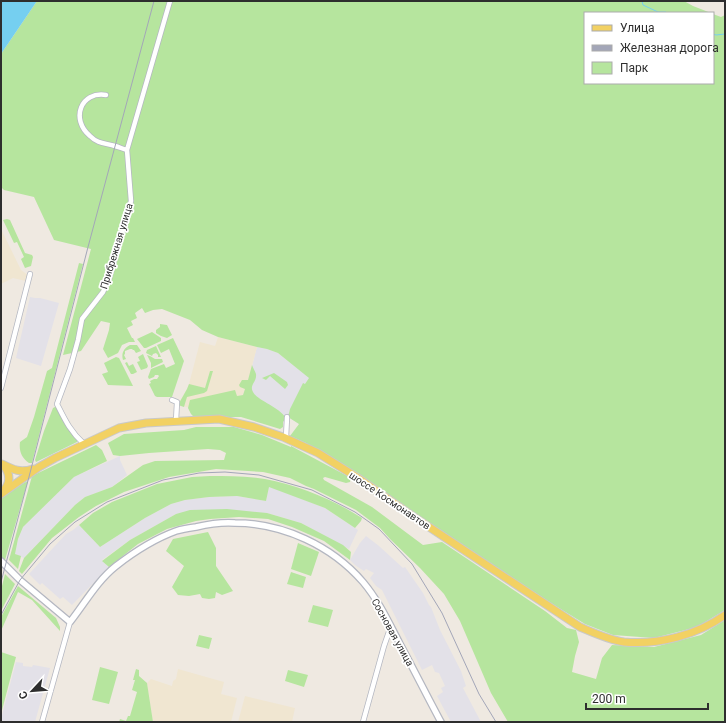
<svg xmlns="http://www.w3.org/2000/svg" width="726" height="723" viewBox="0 0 726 723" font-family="Roboto,sans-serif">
<rect width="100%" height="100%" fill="#efe9e1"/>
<path fill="#e3e1e8" d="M30 297 35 298H40L59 303 41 366 16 358Z
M257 347 267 349 278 353 310 378 299 424 288 417 286 418 243 395 248 381Z
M120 456V460L127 475 112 487 85 497 75 505 24 558 15 554 18 539 23 527 74 477Z
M269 486 325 508 358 530 349 549 301 523 267 513 176 514 130 540 102 560 109 567 72 605 63 597 60 599 42 583 40 585 29 574 66 534 73 530 79 525 100 547 145 518 171 504 185 500 209 497 237 496 266 501Z
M366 536 379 546 403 568 405 567 423 593 429 605 431 607 440 630 461 671 466 686 463 688 481 722H451L437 696 443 692 441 688 445 686 439 673 435 672 432 665 422 670 382 590 376 586 370 578 374 573 366 569 364 571 355 565 350 560 360 543Z
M16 662 23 663V666L32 667 33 665 50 668 35 722H1V719Z"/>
<path fill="#f0e6d1" d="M1 229 21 270 28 275 26 281 13 278 1 284Z
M218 337 257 347 248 381 243 395 192 405 191 408 178 405 187 389 189 384 200 342 215 346Z
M178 669 224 682 221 694 237 698 231 722H153L147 683 151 679 172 686 173 681 176 679Z
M245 696 295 708 292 722H238Z"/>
<path fill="#b6e59e" d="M37 1H684L693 6 711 13H585V83H713V14L721 17 725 15V610L697 627 654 638 613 635 585 624 551 603 306 443 290 436 299 424 288 417 290 409 303 383 305 384 309 378 278 353 267 349 257 347 218 337 202 330 190 320 162 309 153 310 145 313 142 308 135 313 137 318 131 321 133 325 127 328 132 338H133L135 342H129L122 345 118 353 108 358 103 349 109 330 110 323 101 321 81 351 63 355 91 249 54 240 34 197 4 190 1 187V54Z
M7 219 10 220 25 253 32 255 33 257 31 266 25 268 21 259 24 257 17 242 14 243 3 220Z
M79 263 83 264 32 463H29C21 457 19 451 20 442L27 437 34 417 47 371 52 368Z
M160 324 167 325 172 335 167 338 161 336 156 333V330L160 327Z
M152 332 161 338V341L146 348H144L137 339Z
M173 338 184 361 172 397H157L155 396 149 384 151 383 150 381 154 379H157L159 376 158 375H155L154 377 149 379 148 377 151 369 164 364 166 368 175 364 169 349 161 353 157 345Z
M130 345H137L141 351 136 353 134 350H133L132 349H130L125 351V354L124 355 126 359 123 360C121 353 124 348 130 345Z
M156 346 161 357H158V355L156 353 153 354 152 356 146 353 147 350Z
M143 354 148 366 147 368 141 370 137 362 140 361 138 357Z
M147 355 150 356 155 359H162L163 362 151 368V363Z
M116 357 119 358 133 386 108 385 102 374 108 372 104 363Z
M127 362 129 366 133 364 137 372 133 374H131L125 363Z
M252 365C253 368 255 371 256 374 257 382 249 385 253 392 258 401 278 406 286 418L283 422V427L280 429 241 417H194L191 414 188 408 190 400 235 390 237 396 243 395 245 389 240 387 239 385 242 380H248Z
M210 371H213L207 391 204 393 187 397 184 407 178 405 187 389 189 384 205 388Z
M274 373 287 382 288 385 285 389 270 376 266 380 262 378Z
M55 407 58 408 67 427 77 439V442L36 462 35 460 44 431 53 408Z
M196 427H234L262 435 291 447V446L351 478 350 482 346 483 325 477 323 478 324 480 372 507 423 545 442 542 545 611 567 628 576 630 579 642 575 656 572 672 596 679 602 658 612 645 654 647 701 635 725 620V722H508L491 693 460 621 444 594 420 568 390 539 380 528 356 510 314 489 306 486 290 478 263 472 216 469 169 477 124 492 96 506 79 517 52 538 22 574 19 571 24 558 75 505 85 497 112 487 143 465 155 461 224 460 226 453 220 450 208 449 149 453 120 456 113 455 108 443 124 434 184 430Z
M96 445 102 450 107 461 74 477 23 527 18 539 15 554 21 556 18 569 9 560 32 476Z
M210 476C228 476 247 476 265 479 298 485 334 500 362 518L361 521 355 528 325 508 269 487 266 501 237 496 209 497 185 500 171 504 145 518 100 547 79 525 93 513 112 502 157 484 192 477Z
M28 481 5 560 1 556V498L14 488Z
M227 509 267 513 301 523 343 545 351 552 350 560 324 541 292 527 268 519 239 517 210 519 196 521 167 529 138 544 109 567 102 561 130 540 176 514 190 510Z
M208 532 216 548V566L233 591 222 595 216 592 215 598 209 599 202 598 200 594 189 596 178 595 172 587 184 566 166 551 173 539Z
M298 543 319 552 311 576 291 569Z
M291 572 306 577 303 588 287 584Z
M5 574 15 584 1 611V590Z
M18 586 56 618 60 627V631L32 600 18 592 1 631V617Z
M313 605 333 610 328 627 308 622Z
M199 635 212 638 209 649 196 646Z
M1 652 16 657 1 714Z
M100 667 118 672 109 704 92 700Z
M136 669 139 670V676L147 683 153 722H119L120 719 126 721 128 716H130L137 692 132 690 135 680H133Z
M288 670 308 675 304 687 285 681Z"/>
<path fill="#75cff0" d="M1 1H37L1 54Z"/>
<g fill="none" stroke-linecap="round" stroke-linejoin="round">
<path stroke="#75cff0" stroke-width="1" d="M642 1 643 5 658 12H666L667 13
M713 34 716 35 725 34"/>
<g stroke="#b4b7c1" stroke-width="6">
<path id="minor" d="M106 95C81 91 70 119 90 136 98 144 105 143 115 146 119 147 123 149 127 150
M1 388 30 274
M172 400 177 402 176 421
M286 438 287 417
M84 444C70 431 65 420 57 404L70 369 78 340 82 319 103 292 109 279 131 201 127 150 170 1
M42 722 70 622
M363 722 384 646 391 626"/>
</g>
<g stroke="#b4b7c1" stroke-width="8">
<path id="tertiary" d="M1 561 20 580 70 622C85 603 97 581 116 566 134 552 154 539 176 531 182 529 189 528 196 527 209 524 222 522 235 523 283 523 332 546 363 582 379 601 389 623 400 644 414 670 427 696 441 722"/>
</g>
<g stroke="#c9c9c9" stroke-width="9">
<path id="primary" d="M2 464C14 470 20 473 33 469
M4 466C10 474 11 482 4 490
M1 494 39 467 55 458 119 428 146 423 219 419 254 427 283 437 318 453 358 478 414 517 580 627C594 633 609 640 624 642 659 645 697 635 725 615"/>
</g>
<use href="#minor" stroke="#fff" stroke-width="4.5"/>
<use href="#tertiary" stroke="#fff" stroke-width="5.5"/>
<use href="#primary" stroke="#f2d163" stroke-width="7"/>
<path stroke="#a3a6b8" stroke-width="1" d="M1 582 30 473 88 247 154 1
M1 615 20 580 50 544 75 522 107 502 163 480 199 473 225 472 259 475 312 490 355 512 379 529 412 564 442 613 479 694 496 722"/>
</g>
<g text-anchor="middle" stroke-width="3.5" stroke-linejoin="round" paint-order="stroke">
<g font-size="10" fill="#2e2e2e" stroke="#fff">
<text transform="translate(116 246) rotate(-73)" y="4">Прибрежная улица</text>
<text transform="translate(390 500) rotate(34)" y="4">шоссе Космонавтов</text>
<text transform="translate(393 632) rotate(61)" y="4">Сосновая улица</text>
</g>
</g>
<rect width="726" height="723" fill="none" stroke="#2e2e2e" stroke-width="4"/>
<rect x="584" y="12" width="130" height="72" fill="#ffffff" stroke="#ababab"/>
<rect x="592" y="25" width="20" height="6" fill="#f2d163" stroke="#ababab"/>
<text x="620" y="32" font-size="12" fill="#2e2e2e">Улица</text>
<rect x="592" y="45" width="20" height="6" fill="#a3a6b8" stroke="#ababab"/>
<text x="620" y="52" font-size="12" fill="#2e2e2e">Железная дорога</text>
<rect x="592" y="62" width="20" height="12" fill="#b6e59e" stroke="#ababab"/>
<text x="620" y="72" font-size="12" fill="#2e2e2e">Парк</text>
<g transform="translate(32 691) rotate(244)" stroke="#ffffff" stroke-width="3" paint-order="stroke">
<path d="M0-3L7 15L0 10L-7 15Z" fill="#2e2e2e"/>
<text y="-6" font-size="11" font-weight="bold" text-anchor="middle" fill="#2e2e2e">С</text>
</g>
<path d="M586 703v6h122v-6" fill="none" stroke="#2e2e2e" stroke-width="2"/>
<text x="592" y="703" font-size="12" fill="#2e2e2e" stroke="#ffffff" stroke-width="3" paint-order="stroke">200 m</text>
</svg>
